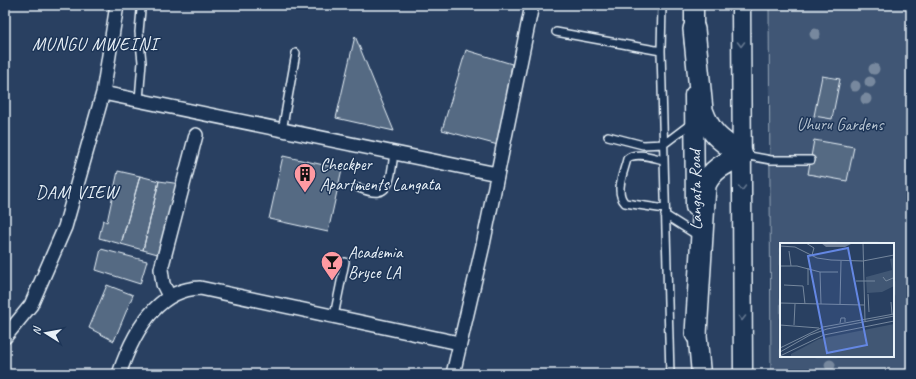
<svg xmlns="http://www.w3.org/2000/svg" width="916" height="379" viewBox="0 0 916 379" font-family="Caveat,sans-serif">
<rect width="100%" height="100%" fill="#294061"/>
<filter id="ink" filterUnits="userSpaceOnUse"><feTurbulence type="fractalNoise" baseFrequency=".025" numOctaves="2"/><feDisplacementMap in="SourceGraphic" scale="8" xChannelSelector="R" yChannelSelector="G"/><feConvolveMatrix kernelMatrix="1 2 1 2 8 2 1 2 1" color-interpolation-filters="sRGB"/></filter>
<g filter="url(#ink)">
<path fill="#415774" stroke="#94a4b6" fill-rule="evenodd" d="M769 5H911V374H771ZM781 244H893V356H781Z"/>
<path fill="#556a83" stroke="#e8f1f8" d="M355 36 394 131 336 118Z
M466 50 512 64 498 145 442 130Z
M822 76 840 79 832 119 814 116Z
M814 140 854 147 847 181 808 174Z
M283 156 342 169 328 232 269 219Z
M118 171 140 176 121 244 99 238 103 220 107 222Z
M140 176 159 181 143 250 121 244Z
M159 181 181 184 165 256 143 250Z
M101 249 147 261 140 284 96 270Z
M107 285 133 295 114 341 89 328Z"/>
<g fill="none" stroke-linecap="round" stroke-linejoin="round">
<g stroke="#e8f1f8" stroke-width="10">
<path id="service" d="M662 5 661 51 670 374
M556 32 661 51
M139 100 142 62 139 32 141 10
M282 131 296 53
M608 136 643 145 664 144 693 122
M744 155 771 160H811
M664 160C654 158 635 151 627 159 624 172 614 192 625 203L665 209
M359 188C364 190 372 193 378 192 392 191 392 164 394 153
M665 215 695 234
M334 316 345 262"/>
</g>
<g stroke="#e8f1f8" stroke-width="16">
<path id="minor" d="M103 93 497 174
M169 296 163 284 161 269 196 135
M5 337 31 305 65 227 103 93 117 5
M119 374C132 336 155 289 200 288L459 343
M453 374 483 245 532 5"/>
</g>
<g stroke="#e8f1f8" stroke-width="21">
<path id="secondary" d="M694 5V43
M741 5 743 374
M694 95 695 207
M696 319 701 374"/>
</g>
<g stroke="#e8f1f8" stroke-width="24">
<path id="primary" d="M694 29 702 110C711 135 720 140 742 155 726 163 712 169 705 185L696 334"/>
</g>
<use href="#service" stroke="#1d3557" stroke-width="7"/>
<use href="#minor" stroke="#1d3557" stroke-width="13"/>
<use href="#secondary" stroke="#1d3557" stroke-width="18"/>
<use href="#primary" stroke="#1d3557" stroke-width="21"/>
</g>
<g fill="#77889e">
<circle cx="815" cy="34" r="5.5"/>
<circle cx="874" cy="69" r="5.5"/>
<circle cx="870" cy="82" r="5.5"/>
<circle cx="855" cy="86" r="5.5"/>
<circle cx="866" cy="99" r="5.5"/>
<circle cx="830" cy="365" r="5.5"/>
</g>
<defs><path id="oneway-chevron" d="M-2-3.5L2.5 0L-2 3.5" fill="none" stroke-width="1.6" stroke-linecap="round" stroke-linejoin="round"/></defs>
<g stroke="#64778f">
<use href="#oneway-chevron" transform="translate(741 44) rotate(90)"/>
<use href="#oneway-chevron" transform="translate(742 188) rotate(90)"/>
<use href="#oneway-chevron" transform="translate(742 318) rotate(90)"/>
</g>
</g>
<defs>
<g id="building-pin" transform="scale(1.15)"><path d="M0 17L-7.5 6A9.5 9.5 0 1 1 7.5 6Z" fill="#ff9aa2" stroke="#1d3557"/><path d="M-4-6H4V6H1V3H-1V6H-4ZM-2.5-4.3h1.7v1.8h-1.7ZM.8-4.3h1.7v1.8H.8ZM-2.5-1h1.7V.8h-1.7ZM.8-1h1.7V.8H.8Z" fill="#111"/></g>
<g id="bar-pin" transform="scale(1.15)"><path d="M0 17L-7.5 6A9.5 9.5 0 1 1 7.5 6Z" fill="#ff9aa2" stroke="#1d3557"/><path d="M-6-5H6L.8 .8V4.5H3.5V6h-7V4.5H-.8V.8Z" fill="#111"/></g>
</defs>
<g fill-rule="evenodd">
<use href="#building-pin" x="305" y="174"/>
<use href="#bar-pin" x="332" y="262"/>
</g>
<g text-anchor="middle" stroke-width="3" stroke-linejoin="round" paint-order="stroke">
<g font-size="17" fill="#b6c3d0" stroke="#1d3557">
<text x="840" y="130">Uhuru Gardens</text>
</g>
<g font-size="17" fill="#e8f1f8" stroke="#1d3557" text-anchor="start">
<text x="320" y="170">Checkper<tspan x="320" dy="20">Apartments Langata</tspan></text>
<text x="348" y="258">Academia<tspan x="348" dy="20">Bryce LA</tspan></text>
</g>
<g font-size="17" fill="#e8f1f8" stroke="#1d3557">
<text transform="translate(695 190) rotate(-91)" y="6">Langata Road</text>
</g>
<g font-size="18" letter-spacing="1" fill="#e8f1f8" stroke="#1d3557">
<text x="95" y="50">MUNGU MWEINI</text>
<text x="77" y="198">DAM VIEW</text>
</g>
</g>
<g transform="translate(780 243)">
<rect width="114" height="114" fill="#294061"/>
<path d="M114 15V43L102 49 87 50 86 34 112 27 110 16ZM114 81V114H11V111L39 96Z" fill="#415774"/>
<path d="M41 0H73L65 4H46Z" fill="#6b7c95"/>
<path fill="none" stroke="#75879d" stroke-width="1" d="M26 0 34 5 32 12M83 0 85 78M0 3 15 4 37 15 51 17 83 18 114 12M9 8 11 23M0 23H17L40 29 41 61M40 29H58M103 34 106 38 113 35M76 38H95M4 42 23 43 25 61M28 42V25M88 51 89 69M111 59 112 71M0 60 84 62M60 61 61 18M60 80 61 75H65V79M0 82 39 85M14 82 15 61M0 105 43 84 114 71M0 109 30 92 47 86 114 73M0 113 44 92 114 78"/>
<path fill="#6487e3" fill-opacity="0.15" stroke="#6487e3" stroke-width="2" d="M68 5 87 102 47 110 28 13Z"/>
<rect width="114" height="114" fill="none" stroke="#e8f1f8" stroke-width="2"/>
</g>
<rect width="916" height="379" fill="none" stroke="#1d3557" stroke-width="20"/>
<rect x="10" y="10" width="896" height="359" fill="none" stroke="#e8f1f8" stroke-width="1.5" filter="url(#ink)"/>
<g transform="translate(46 333) rotate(281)" stroke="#1d3557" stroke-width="3" paint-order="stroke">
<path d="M0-3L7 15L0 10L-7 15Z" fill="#e8f1f8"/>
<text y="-6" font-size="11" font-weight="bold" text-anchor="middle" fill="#e8f1f8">N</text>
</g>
</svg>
